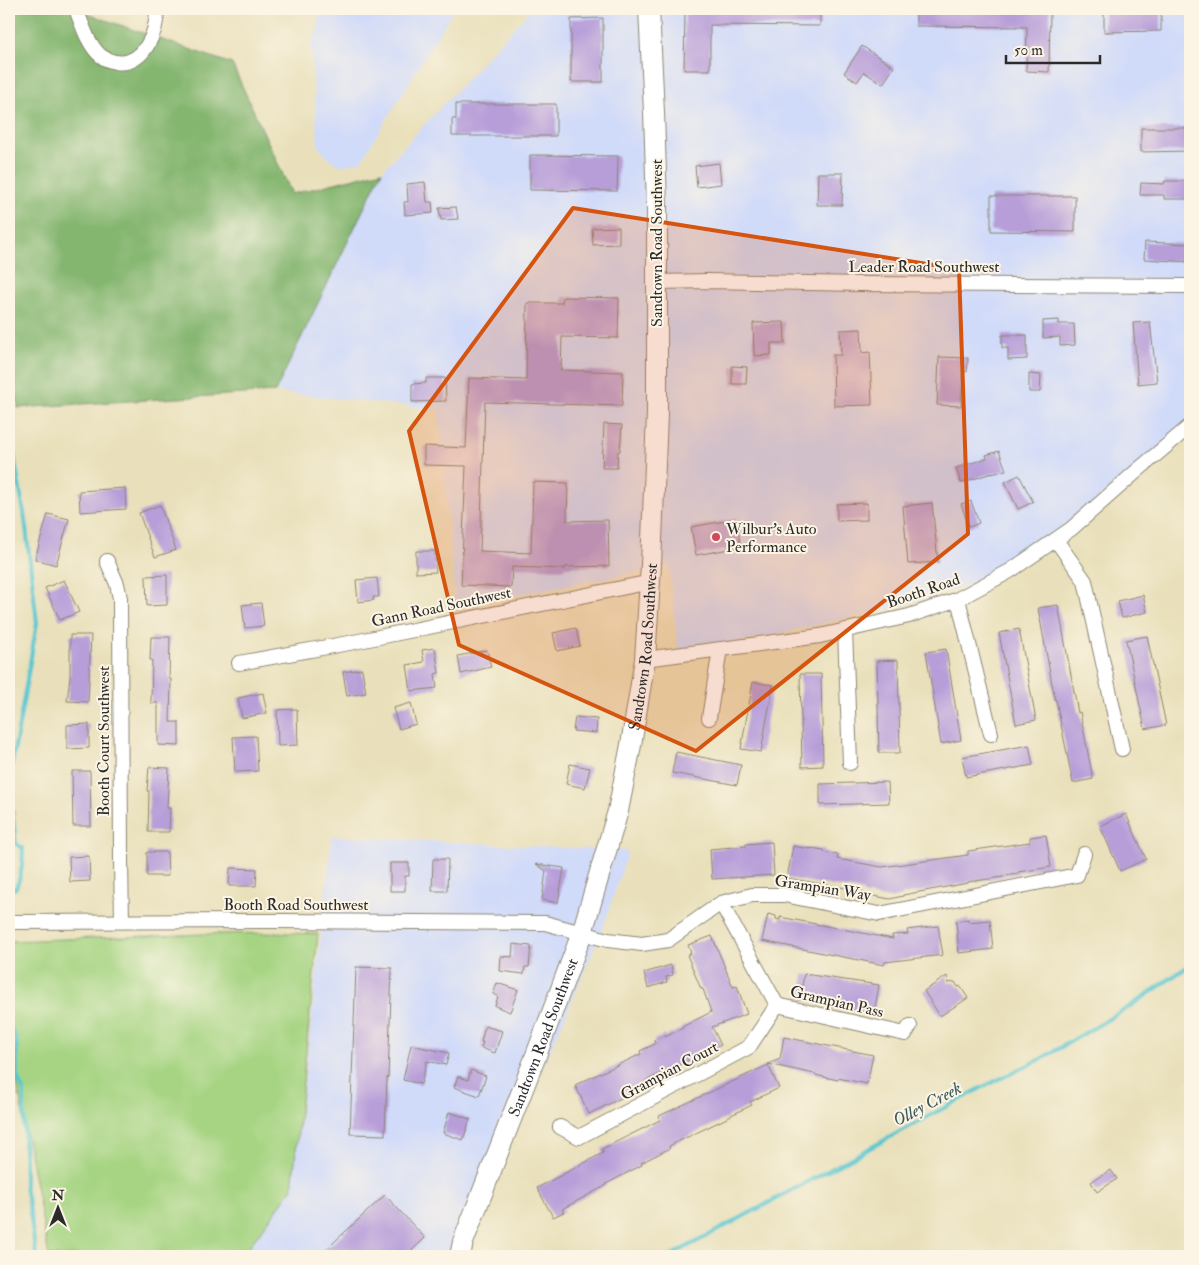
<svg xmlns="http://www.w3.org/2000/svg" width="1199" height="1265" viewBox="0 0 1199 1265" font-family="'IM FELL Double Pica',serif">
<rect width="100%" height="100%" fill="#fcf5e5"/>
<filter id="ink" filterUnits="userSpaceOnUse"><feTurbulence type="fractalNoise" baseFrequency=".02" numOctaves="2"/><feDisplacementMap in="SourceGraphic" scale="10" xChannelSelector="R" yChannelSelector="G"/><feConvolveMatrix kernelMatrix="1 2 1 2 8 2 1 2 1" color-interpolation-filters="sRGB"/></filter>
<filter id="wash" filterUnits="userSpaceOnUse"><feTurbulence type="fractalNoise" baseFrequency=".0096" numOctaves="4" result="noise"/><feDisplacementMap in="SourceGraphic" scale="20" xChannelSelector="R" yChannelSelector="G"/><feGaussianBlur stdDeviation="1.12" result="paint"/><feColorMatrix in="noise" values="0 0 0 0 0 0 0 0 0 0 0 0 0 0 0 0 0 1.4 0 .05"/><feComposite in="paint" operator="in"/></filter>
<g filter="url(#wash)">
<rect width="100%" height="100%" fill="#e9e0bb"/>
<path fill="#d0daf9" d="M318 9H454L361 161 341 166 328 158 318 146 311 44 319 25Z
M531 9H1190V430L1065 524 1008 573 900 606 679 656 669 566 456 606 439 409 275 392 382 171Z
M332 836 628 851 604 925 555 1040 490 1172 460 1256H242L292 1189Z"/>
<path fill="#a6d482" stroke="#688056" d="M287 933 318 934 292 1189 242 1256H49L14 1067 9 1027V941L206 934Z"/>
<path fill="#84b670" stroke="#58704e" d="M9 9H74L232 64 292 194 382 171 275 392 18 408 9 311Z"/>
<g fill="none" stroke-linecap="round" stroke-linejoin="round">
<path stroke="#5ac7d0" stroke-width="4" d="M9 426 25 519 37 623 9 781 16 844 23 848C23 863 22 875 16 888L9 890
M9 1023 16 1038 18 1079 24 1092 25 1187 30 1212 36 1256
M670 1256 983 1087 1041 1059 1129 1007 1190 965"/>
</g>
<g id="blocks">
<path fill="#b79ed9" d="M685 9H820V26L710 25V70H684Z
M916 9H1050L1049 72 1026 71 1027 27 916 26Z
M1104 9H1161V31L1104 32Z
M603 18V82H571V19Z
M862 46 894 67 883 84 864 72 857 82 844 73Z
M456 104H556V136H452V119H456Z
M1141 128H1190V151L1141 152Z
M530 155 618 156 617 191 530 190Z
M719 163 721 184 697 187 695 166Z
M818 173H843L842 205H817Z
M1165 181H1190V199H1164V195H1140L1141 183 1164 184Z
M425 182 427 202H432L433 213 405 215 404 202H408L407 184Z
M991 196H1075V232L991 231Z
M456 207 458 219 441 220 439 208Z
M619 227V244L593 245 592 228Z
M1145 242 1190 244V262L1144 259Z
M563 297 619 298 618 338 562 337 561 370 623 372 622 406 485 402 480 551 531 553 533 482 568 483 567 521 608 520 609 566 565 567V569L512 567 511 587 461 585 466 466 424 465V446L466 448 469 378 526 380 527 303H562Z
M1059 320V324H1074L1075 345 1060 346V337L1043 338V321Z
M784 322 785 343H771V355L754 356 753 323Z
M1150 322 1157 382 1138 384 1133 323Z
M861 329 862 353 870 352 872 405 834 406 833 355H841L840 330Z
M1002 335H1027V359L1008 360V348H1002Z
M939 357 968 358 967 372 963 371 961 406 937 405Z
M732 366 747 367 746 384H732Z
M1029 374 1041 375 1040 392H1029Z
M426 378H445L446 401 412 402V384L426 383Z
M604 424 622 425 620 451H618L617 468H602Z
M999 451 1006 470 992 474V473L961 483 956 468 987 458 986 455Z
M1019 475 1033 502 1018 509 1005 482Z
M125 488 126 509 80 512 79 491Z
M971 501 979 523 969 527 961 504Z
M867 503V520L837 521V504Z
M932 503 938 562 908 564 903 506Z
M160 505 176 550 155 557 139 513Z
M48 514 69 519 56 565 35 559Z
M736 519 741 547 696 555 691 527Z
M416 551H435L436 572 416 573Z
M167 575V605L147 606 146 576Z
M377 578 379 597H373L374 600 358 602 356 580Z
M64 580 79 612 60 620 45 588Z
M1143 595 1147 612 1122 618 1118 601Z
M261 603 264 626 245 628 242 605Z
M1058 605 1078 713 1080 712 1093 779 1073 783 1056 700H1055L1038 608Z
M576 628 580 646 557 651 553 633Z
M1019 629 1036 720 1016 724 999 633Z
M70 635H91L88 702 67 701 70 677Z
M1147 636 1166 725 1145 729 1126 640Z
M151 637H170L169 678 171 679 170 722H179V746L158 745V703H151L152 660H150Z
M435 648 439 673 435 674 437 688 411 691 407 665 424 662 422 650Z
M946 649 961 740 941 744 926 652Z
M487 650 491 667 461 674 458 656Z
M898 660 900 753H879L877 661Z
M362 669 366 693 347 696 343 672Z
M800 674H821L823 766 802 767Z
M753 682 773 685 761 752 741 749Z
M263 693 267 713 242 718 238 698Z
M411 703 416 724 399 729 393 708Z
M297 709 298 745 278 746 277 710Z
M575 717 597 719 596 733 573 731Z
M89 724V748L67 749V725Z
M256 736 258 771 235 772 233 737Z
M1029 745 1033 765 966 777 962 757Z
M676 752 741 765 737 785 672 773Z
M570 764 590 768 585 788 566 784Z
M149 767 169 768 167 808H170L169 832H148L149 791H147Z
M72 771H90L91 826H73Z
M888 782 889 803 820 805V784Z
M1126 814 1146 859 1120 871 1100 826Z
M1046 835 1051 867 1018 872V874L1003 876V877L968 882V883L903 895V896L890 899 863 894V891L787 878 793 846 811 849V848L824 850V852L838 855 837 859 882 867 968 855V851L1030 842V837Z
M772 842 774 875 712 879 710 849 746 846V844Z
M147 852H167L168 876H147Z
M89 856 90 881 70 882 69 857Z
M433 859H448L447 891H432Z
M390 863H409V876H405V891H390Z
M536 864 564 868 558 903 542 900 546 871Z
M230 868 257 869 256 886H229Z
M768 914 776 916V919L780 920V917L893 939 892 935 908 934 907 930 938 926 943 955 885 962 884 965 762 941Z
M968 919V922L990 920 993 949 959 953 956 921Z
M712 936 733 987 737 986 747 1014 712 1027 721 1045 645 1081 647 1085 589 1114 575 1085 641 1054 640 1051 655 1044 654 1040 665 1035V1037L683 1028 682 1027 711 1012 703 989H701L687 955 691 953 688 945Z
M513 944 531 946 529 967H525L524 974 500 971 501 956 512 957Z
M671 965 673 975 666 977 667 982 648 988 644 973Z
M356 967 392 968 388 1077H387L385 1135 350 1134Z
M804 974 879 985 874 1013 831 1007V1004L800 999Z
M947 976 948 983 955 982 958 987 960 986 968 998 940 1016 924 991Z
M497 983 518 990 510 1012 495 1006 498 996 493 994Z
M485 1026 502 1031 495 1053 481 1048 483 1042H481Z
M784 1037 873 1055 867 1084 838 1078V1080L815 1075V1074L768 1064 780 1059Z
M411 1045 449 1053 446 1065 427 1061 421 1084 403 1080Z
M768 1065 779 1088 750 1102 752 1105 727 1117V1118L669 1146 670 1148 641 1163 642 1165 606 1184 607 1185 562 1209 564 1212 553 1217 537 1188 603 1153 602 1149 660 1120 659 1116Z
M471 1070 486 1076 479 1096 454 1087 458 1076 468 1080Z
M449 1112 470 1119 463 1140 443 1133Z
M1111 1170 1117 1179 1097 1192 1091 1182Z
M385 1195 425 1238 406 1256H319Z"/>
</g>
</g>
<g filter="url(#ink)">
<use href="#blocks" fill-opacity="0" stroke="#8a8673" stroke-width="1"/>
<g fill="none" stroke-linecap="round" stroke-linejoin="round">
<g stroke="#8a8673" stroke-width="16">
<path id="street" d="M76 9C82 24 88 45 101 56 105 59 110 61 115 62 144 67 157 32 157 9
M657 282 708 281 861 284 1190 286
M1056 540 1085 581 1122 749
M107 561 117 584 120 598 121 860 122 922
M958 599 991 734
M845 630 850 763
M645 659 820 636 909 616 958 599 1010 571 1071 529 1138 470 1190 426
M239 663 349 643 651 582
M709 718 720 649
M721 903 777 1005 905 1034 910 1026
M9 922 280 921 545 923 608 940 642 944 668 940 721 903 752 895H784L879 914 1077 875 1084 854
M560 1127 579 1137 749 1047 777 1005"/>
</g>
<g stroke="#8a8673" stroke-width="22">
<g id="secondary">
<path id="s1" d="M460 1256 463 1242 535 1058 582 933 618 811 631 745 645 659 651 565 657 414V207L654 112 649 9"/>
</g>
</g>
<use href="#street" stroke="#fff" stroke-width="14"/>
<use href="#secondary" stroke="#fff" stroke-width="20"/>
</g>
</g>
<path fill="#d5540f" fill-opacity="0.2" stroke="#d5540f" stroke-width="4" stroke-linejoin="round" d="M573 208 959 269 968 534 696 751 459 645 409 431Z"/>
<circle fill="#d1495b" stroke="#fcf5e5" stroke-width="2" cx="716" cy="537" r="5"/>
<g text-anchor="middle" stroke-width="4" stroke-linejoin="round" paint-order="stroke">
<g font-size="16" fill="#2b2b2b" stroke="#fcf5e5">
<text transform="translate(656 243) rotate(-90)" y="6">Sandtown Road Southwest</text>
<text x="924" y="272">Leader Road Southwest</text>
<text transform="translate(923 590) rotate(-19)" y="6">Booth Road</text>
<text transform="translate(441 606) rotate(-12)" y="6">Gann Road Southwest</text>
<text dy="6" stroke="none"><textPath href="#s1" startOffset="639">Sandtown Road Southwest</textPath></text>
<text transform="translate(103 741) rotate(-90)" y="6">Booth Court Southwest</text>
<text transform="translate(823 887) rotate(9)" y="6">Grampian Way</text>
<text x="296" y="910">Booth Road Southwest</text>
<text transform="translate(837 1001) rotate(13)" y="6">Grampian Pass</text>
<text dy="6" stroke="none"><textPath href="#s1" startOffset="234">Sandtown Road Southwest</textPath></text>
<text transform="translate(669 1070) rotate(-28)" y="6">Grampian Court</text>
</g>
<g font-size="16" fill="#2b2b2b" stroke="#fcf5e5" text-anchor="start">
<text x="726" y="534">Wilbur's Auto<tspan x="726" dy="18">Performance</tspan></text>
</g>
<g font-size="18" font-style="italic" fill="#395a5d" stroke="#fcf5e5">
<text transform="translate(927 1104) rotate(-28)" y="6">Olley Creek</text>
</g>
</g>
<rect width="1199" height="1265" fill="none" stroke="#fcf5e5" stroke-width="30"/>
<g transform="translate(58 1208)" stroke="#fcf5e5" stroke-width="4" paint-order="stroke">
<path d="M0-4L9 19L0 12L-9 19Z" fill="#2b2b2b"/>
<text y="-8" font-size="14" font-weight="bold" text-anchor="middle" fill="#2b2b2b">N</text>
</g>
<path d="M1006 55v8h94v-8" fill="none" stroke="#2b2b2b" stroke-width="2.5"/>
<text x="1014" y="55" font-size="15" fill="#2b2b2b" stroke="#fcf5e5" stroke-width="4" paint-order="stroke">50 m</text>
</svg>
